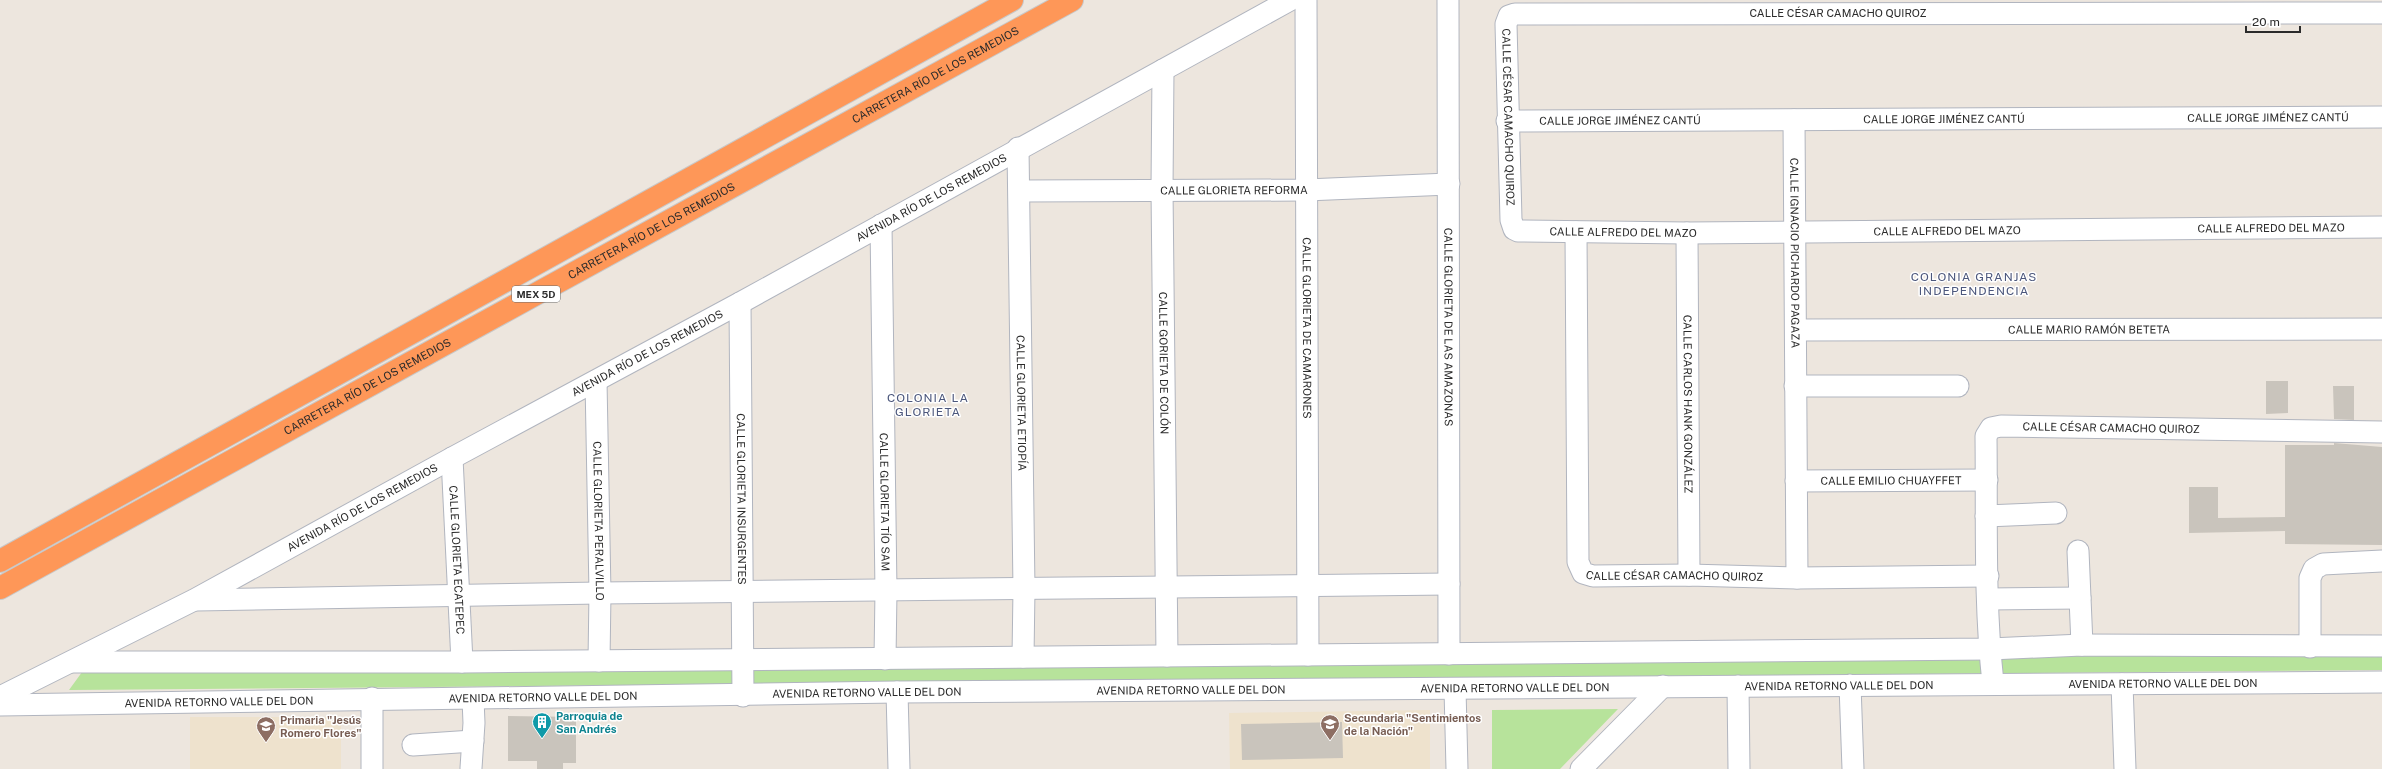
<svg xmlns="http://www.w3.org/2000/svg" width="2382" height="769" viewBox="0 0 2382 769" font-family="'Public Sans',sans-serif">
<rect width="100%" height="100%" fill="#ede6de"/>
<path fill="#eee2cd" d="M1430 710V769H1230L1229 713Z
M190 717H341V769H190Z"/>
<path fill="#b7e39b" d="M2382 651V670L69 690 85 668Z
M1618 709 1560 769H1492V710Z"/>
<path fill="#c9c4bc" d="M2266 381H2288V413L2266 414Z
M2333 386H2354V420L2334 419Z
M2334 443 2382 447V545L2285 544V531L2189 533V487H2218V518L2285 517V445H2334Z
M508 716 576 717V763H563V769H537V761H508Z
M1342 722 1343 758 1242 760 1241 724Z"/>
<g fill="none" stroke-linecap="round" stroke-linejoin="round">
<g stroke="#b1b5bf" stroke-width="23">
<g id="minor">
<path id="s1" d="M1306 0 1308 655"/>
<path id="s2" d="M1448 0 1449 654"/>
<path id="s3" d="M2382 13 1515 14 1509 16 1506 24 1511 220 1514 229 1518 231 1687 233 2382 227"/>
<path id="s4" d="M1163 70 1162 189 1167 656"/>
<path id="s5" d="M1794 120 1797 578"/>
<path id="s6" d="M1507 121 2382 117"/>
<path id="s7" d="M1018 148 1024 589 1023 657"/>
<path id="s8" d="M1020 191 1306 190 1449 184"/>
<path id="s9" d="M881 225 886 591 885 659"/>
<path id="s10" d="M1576 232 1578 562 1583 573 1593 576 1689 575 1797 578 1988 576"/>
<path id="s11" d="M1687 233 1689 575"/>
<path id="s12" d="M740 303 743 696"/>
<path id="s13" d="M1796 330 2382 329"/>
<path id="s14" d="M596 381 600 593 599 661"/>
<path d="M1795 386H1958"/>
<path id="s15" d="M452 458 462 662"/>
<path id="s16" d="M1796 481 1987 480"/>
<path d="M1986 516 2056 513"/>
<path d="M2078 551 2082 645"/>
<path d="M1988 599 2080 598"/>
<path d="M196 600 600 593 1449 584"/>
<path d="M2310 647V578L2314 569 2323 564 2382 561"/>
<path d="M73 662H462L1990 649 2082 645 2382 646"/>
<path id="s17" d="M1993 683C1984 601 1987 518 1986 436L1991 428 2001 426 2382 432"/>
<path d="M2122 684 2125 769"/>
<path d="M1850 685 1853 769"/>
<path d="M1738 686 1739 769"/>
<path d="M1455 689 1457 769"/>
<path d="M897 692 899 769"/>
<path id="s18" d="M0 697 194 600 452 458 740 303 1290 0"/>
<path d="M372 698V769"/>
<path id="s19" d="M0 705 897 692 2382 682"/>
<path d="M413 745 473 741"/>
<path d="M471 768 474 723 473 699"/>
<path d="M1581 769 1663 686"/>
</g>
</g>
<g stroke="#c8c8c8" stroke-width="24">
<g id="highway">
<path d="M0 561 1012 0"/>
<path id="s20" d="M0 588 1072 0"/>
</g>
</g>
<use href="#minor" stroke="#fff" stroke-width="21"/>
<use href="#highway" stroke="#fe9758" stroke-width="22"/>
</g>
<defs>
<g id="building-pin" transform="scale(1)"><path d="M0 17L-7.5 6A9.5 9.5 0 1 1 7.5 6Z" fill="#0f9aa8" stroke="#fff"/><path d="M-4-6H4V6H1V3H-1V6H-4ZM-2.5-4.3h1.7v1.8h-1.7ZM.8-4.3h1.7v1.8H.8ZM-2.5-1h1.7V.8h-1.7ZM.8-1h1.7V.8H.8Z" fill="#fff"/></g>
<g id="school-pin" transform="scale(1)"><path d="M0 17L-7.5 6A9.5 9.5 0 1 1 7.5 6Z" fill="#8d6e63" stroke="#fff"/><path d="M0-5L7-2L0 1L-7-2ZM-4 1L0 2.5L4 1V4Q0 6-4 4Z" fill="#fff"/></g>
</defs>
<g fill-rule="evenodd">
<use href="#building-pin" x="542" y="722"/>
<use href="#school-pin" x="1330" y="724"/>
<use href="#school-pin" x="266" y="726"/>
</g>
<g text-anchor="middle" stroke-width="3" stroke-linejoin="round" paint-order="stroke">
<rect fill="#fff" stroke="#6b6b6b" stroke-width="1" x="512" y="286" width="48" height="16" rx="3"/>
<g font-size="10" font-weight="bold" fill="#2b2b2b">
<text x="536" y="298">MEX 5D</text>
</g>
<g font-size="11" fill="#2b2b2b" stroke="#fff">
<text x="1838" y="17">CALLE CÉSAR CAMACHO QUIROZ</text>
<text dy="4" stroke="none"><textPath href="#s20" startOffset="1067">CARRETERA RÍO DE LOS REMEDIOS</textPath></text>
<text dy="4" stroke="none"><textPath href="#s6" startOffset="761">CALLE JORGE JIMÉNEZ CANTÚ</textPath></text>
<text dy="4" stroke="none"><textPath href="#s3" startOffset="975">CALLE CÉSAR CAMACHO QUIROZ</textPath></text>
<text dy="4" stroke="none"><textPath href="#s6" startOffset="437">CALLE JORGE JIMÉNEZ CANTÚ</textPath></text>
<text dy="4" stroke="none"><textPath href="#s6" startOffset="113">CALLE JORGE JIMÉNEZ CANTÚ</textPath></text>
<text dy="4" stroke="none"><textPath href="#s8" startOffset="214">CALLE GLORIETA REFORMA</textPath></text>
<text dy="4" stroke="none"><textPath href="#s18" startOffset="1057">AVENIDA RÍO DE LOS REMEDIOS</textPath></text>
<text dy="4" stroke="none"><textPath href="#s3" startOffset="1845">CALLE ALFREDO DEL MAZO</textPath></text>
<text dy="4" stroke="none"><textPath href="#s20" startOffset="743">CARRETERA RÍO DE LOS REMEDIOS</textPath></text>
<text dy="4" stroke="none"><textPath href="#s3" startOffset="1521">CALLE ALFREDO DEL MAZO</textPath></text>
<text dy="4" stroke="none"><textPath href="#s3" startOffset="1197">CALLE ALFREDO DEL MAZO</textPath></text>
<text dy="4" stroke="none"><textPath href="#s5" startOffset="133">CALLE IGNACIO PICHARDO PAGAZA</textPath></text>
<text dy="4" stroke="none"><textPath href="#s2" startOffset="327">CALLE GLORIETA DE LAS AMAZONAS</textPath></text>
<text dy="4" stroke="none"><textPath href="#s1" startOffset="328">CALLE GLORIETA DE CAMARONES</textPath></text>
<text dy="4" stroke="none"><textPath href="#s13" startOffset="293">CALLE MARIO RAMÓN BETETA</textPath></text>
<text dy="4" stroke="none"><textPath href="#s18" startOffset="733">AVENIDA RÍO DE LOS REMEDIOS</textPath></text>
<text dy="4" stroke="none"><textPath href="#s4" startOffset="293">CALLE GORIETA DE COLÓN</textPath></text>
<text dy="4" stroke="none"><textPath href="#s20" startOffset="419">CARRETERA RÍO DE LOS REMEDIOS</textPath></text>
<text dy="4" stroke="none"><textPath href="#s7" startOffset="255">CALLE GLORIETA ETIOPÍA</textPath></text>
<text dy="4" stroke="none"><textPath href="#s11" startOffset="171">CALLE CARLOS HANK GONZÁLEZ</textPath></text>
<text dy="4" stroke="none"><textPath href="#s17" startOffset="377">CALLE CÉSAR CAMACHO QUIROZ</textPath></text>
<text dy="4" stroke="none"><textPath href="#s16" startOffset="95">CALLE EMILIO CHUAYFFET</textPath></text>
<text dy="4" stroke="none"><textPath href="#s12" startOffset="196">CALLE GLORIETA INSURGENTES</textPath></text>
<text dy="4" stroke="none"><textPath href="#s9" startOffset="277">CALLE GLORIETA TÍO SAM</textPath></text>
<text dy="4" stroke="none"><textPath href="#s18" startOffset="409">AVENIDA RÍO DE LOS REMEDIOS</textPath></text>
<text dy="4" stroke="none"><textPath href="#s14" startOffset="140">CALLE GLORIETA PERALVILLO</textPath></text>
<text dy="4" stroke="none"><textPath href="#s15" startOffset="102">CALLE GLORIETA ECATEPEC</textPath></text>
<text dy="4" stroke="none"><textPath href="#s10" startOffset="434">CALLE CÉSAR CAMACHO QUIROZ</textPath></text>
<text dy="4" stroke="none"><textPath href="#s19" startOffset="2163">AVENIDA RETORNO VALLE DEL DON</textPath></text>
<text dy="4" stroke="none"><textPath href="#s19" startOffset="1839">AVENIDA RETORNO VALLE DEL DON</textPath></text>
<text dy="4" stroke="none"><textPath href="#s19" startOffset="1515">AVENIDA RETORNO VALLE DEL DON</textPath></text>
<text dy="4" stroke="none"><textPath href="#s19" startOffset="1191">AVENIDA RETORNO VALLE DEL DON</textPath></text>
<text dy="4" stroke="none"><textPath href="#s19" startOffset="867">AVENIDA RETORNO VALLE DEL DON</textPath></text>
<text dy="4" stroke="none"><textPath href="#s19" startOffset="543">AVENIDA RETORNO VALLE DEL DON</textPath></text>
<text dy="4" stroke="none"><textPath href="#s19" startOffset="219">AVENIDA RETORNO VALLE DEL DON</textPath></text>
</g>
<g font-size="11" font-weight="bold" fill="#0d838f" stroke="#fff" text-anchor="start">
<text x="556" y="720">Parroquia de<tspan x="556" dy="13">San Andrés</tspan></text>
</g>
<g font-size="11" font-weight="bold" fill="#785e54" stroke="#fff" text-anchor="start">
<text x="1344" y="722">Secundaria "Sentimientos<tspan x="1344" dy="13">de la Nación"</tspan></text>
<text x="280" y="724">Primaria "Jesús<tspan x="280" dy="13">Romero Flores"</tspan></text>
</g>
<g font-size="12" letter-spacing="1" fill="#4c577c" stroke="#fff">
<text x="1974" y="281">COLONIA GRANJAS<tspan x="1974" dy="14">INDEPENDENCIA</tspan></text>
<text x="928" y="402">COLONIA LA<tspan x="928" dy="14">GLORIETA</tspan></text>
</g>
</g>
<path d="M2246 26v6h54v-6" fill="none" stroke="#2b2b2b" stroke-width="2"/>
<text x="2252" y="26" font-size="12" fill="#2b2b2b" stroke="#ffffff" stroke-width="3" paint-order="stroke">20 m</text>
</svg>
